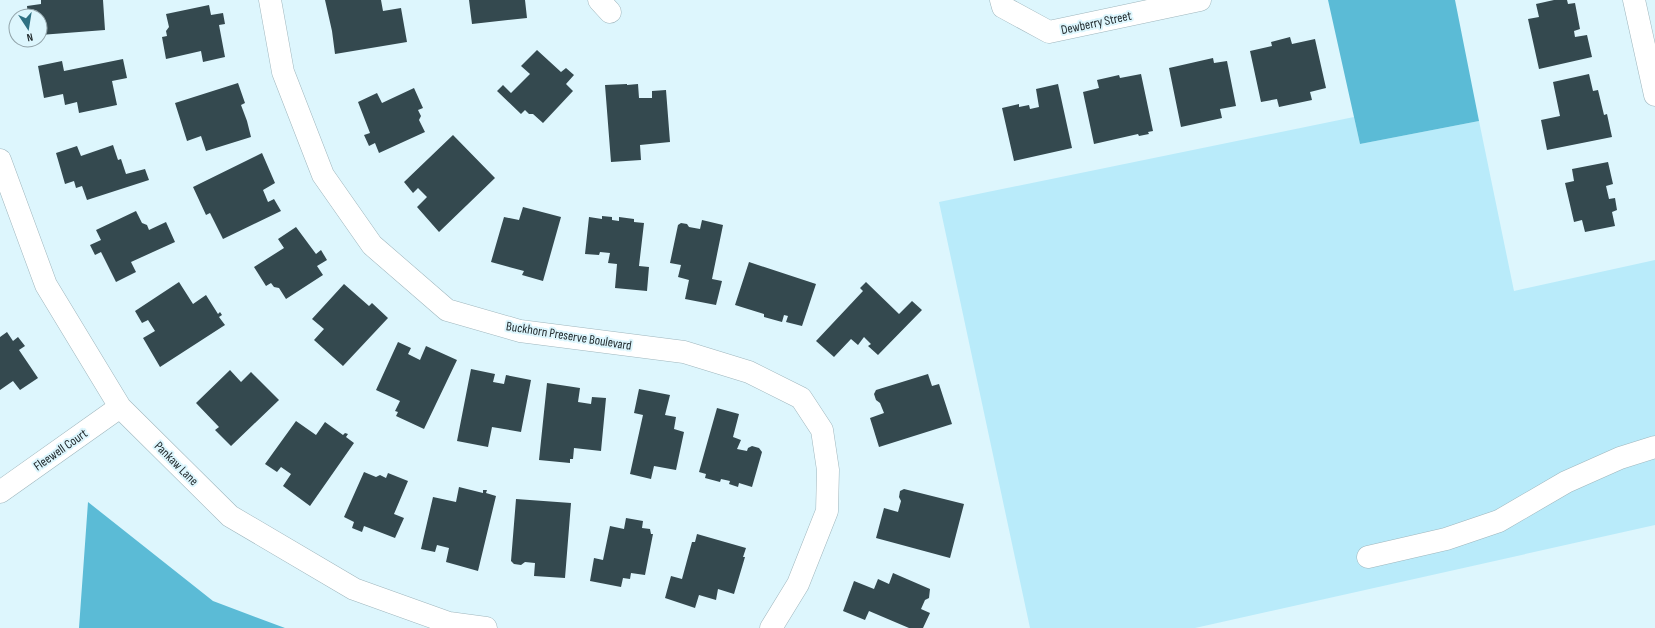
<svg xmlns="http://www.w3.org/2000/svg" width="1655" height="628" viewBox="0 0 1655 628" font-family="'Sofia Sans Condensed',sans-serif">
<rect width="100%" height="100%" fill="#ddf6fd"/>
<path fill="#b9ebfa" d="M1354 117 1360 144 1479 121 1514 291 1655 260V525L1195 628H1030L939 202Z"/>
<path fill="#5bbbd6" d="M1328 0H1455L1479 121 1360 144Z
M88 502 213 601 285 628H79Z"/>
<path fill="#34494f" d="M41 0H103L105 30 40 35V16H28L27 6 41 4Z
M325 0H381L383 11 401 8 407 42 335 54 332 31Z
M469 0H525L527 18 472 24Z
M1554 0H1567L1568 4 1575 3 1580 29 1574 31 1575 37 1587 35 1592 57 1539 69 1528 19 1539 17 1536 4Z
M209 5 211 15 223 13 225 24 219 25 225 57 203 62 201 51 166 59 162 37 167 36 166 31 169 27 166 14Z
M1290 37 1292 44 1315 39 1326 88 1310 92 1312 100 1279 107 1277 99 1261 102 1250 51 1272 46 1271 42Z
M537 50 561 72 566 68 574 75 566 84 573 91 543 123 533 114H529L525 110 521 114 497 91 503 85 511 93 530 74 521 66Z
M1213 58 1214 63 1227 61 1236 106 1220 109 1222 118 1181 127 1169 68Z
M123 59 127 78 112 81 117 105 79 113 77 102 65 105 63 94 44 98 38 66 62 61 64 71Z
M1141 74 1153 131 1148 132 1149 134 1139 136 1138 134 1094 144 1083 92 1099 88 1097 80 1119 75 1120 78Z
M1589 74 1593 91 1598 90 1604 115 1607 114 1612 137 1547 150 1541 120 1560 116 1553 82Z
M238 83 245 103 241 105 247 121 251 137 206 151 201 136 187 141 175 103Z
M627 84V85L638 84 639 98H652V91L666 90 670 142 640 145 641 160 611 162 605 85Z
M1058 84 1072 148 1014 161 1002 108 1019 104V107L1029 105 1030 109 1039 107 1036 89Z
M414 88 423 108 418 110 421 116 419 120 425 132 379 153 375 143 369 146 364 135 370 133 358 102 377 93 382 103Z
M453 135 495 178 439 232 417 207 427 197 418 188 413 193 404 182Z
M113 145 118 160 121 159 126 174 145 169 149 180 87 200 82 186 76 188 74 181 65 184 56 153 77 146 81 156Z
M262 153 275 183 263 190 268 202 274 199 281 211 223 239 210 213 206 215 193 187Z
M1608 162 1613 184 1606 186 1609 199 1615 198 1617 210 1612 212 1615 226 1585 232 1582 220 1574 222 1565 183 1574 181 1572 169Z
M523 207 561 217 543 281 522 275 524 271 491 262 504 217 519 220Z
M136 211 142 223 147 225 149 230 166 222 175 242 131 262 136 272 116 282 101 252 95 255 90 245 101 240 96 230Z
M602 216 612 217V220L619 221V217L634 219V222L644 223 639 266 649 267 647 291 615 288 617 264 608 263 610 253 600 252 599 255 585 254 589 217 602 219Z
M702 220 723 225 712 279 722 281 716 305 685 299 689 280 678 277 681 265 670 263 678 225 681 223 687 224 689 227 700 229Z
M296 227 316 254 321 250 327 260 317 266 323 275 286 299 279 288 274 287 271 283 266 286 254 267 284 248 278 239Z
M749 262 816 284 802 326 786 322 788 316 784 315 782 322 764 317V314L735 305Z
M179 282 193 304 206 295 218 314 220 312 222 315 219 317 225 325 160 367 143 338 155 331 148 320 142 323 135 311Z
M866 282 899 314 912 301 922 310 878 355 868 346 871 344 864 337 858 345 851 339 834 357 816 341 863 291 860 288Z
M344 284 369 306 372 303 388 318 343 366 314 340 324 329 312 319Z
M7 332 13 341 18 337 25 346 19 350 38 378 20 390 13 381 0 390V337Z
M398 342 411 348 408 354 420 360 426 346 457 360 424 429 396 416 398 412 395 411 400 401 376 390Z
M471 369 495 374 493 382 504 384 506 375 531 380 521 432 492 427 488 447 457 441Z
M230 370 241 382 251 372 279 400 231 446 215 430 219 427 196 403Z
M928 374 932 386 939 384 952 424 879 447 870 418 884 413 880 403 876 400 874 394 876 390Z
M547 383 580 388 578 402 591 404 592 397 606 398 601 451 574 448 573 459H570V463L539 460Z
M639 389 670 395 665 415 676 417 674 429 684 432 676 470 654 466 651 479 630 474 643 415 634 413Z
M717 408 739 414 733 437 741 440 737 449 747 451 748 448 752 446 759 448 762 452 752 487 739 483 738 487 729 484 730 481 721 479 720 482 705 478 706 474 699 472Z
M296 421 316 435 325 422 343 435 345 433 348 434 346 437 354 443 310 506 283 486 291 474 281 467 277 472 265 464Z
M364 472 376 477 380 475 386 478 388 473 408 481 394 514 404 518 395 538 364 526 362 532 352 528 354 522 344 517Z
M459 487 483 493V490H487L486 493 496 496 478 571 446 562 449 548 437 545 435 552 421 549 433 497 456 502Z
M904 489 964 504 950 558 876 538 884 508 898 512 901 501 899 497 900 491Z
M516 499 571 503 565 578 534 576 535 563 525 562 521 565 514 564 511 561Z
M626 518 643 521 642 528 650 529 651 534H653L645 575 631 573 630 579 623 578 621 587 590 581 594 558 603 560 610 526 624 529Z
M697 534 746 548 743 557H745L734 594 718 589 716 600 699 595 695 608 665 598 671 576 682 579 692 542H695Z
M893 573 930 589 929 598 925 600 921 609 930 613 923 628H909L869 611 865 620 843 611 854 581 874 589 878 579 889 584Z"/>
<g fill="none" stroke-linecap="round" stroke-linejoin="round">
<g stroke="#9fb6bd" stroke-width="23">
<path id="minor" d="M270 0 283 72 323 175 372 245 447 310 520 331 684 352 749 372 801 398 822 430 828 470 827 511 798 584 771 628
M599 0 610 12
M1001 0 1003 7 1049 32 1200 0
M1634 0 1655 95
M0 160 46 285 120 407 230 516 354 589 449 623 486 628
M0 492 120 407
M1368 557 1446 539 1499 521 1566 482 1620 458 1655 447"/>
</g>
<use href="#minor" stroke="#fff" stroke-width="22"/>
</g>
<g text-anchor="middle" stroke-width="4" stroke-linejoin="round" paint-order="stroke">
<g font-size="13" fill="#212a2d" stroke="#ddf6fd">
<text transform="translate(1096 22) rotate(-12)" y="5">Dewberry Street</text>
<text transform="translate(569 335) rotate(9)" y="5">Buckhorn Preserve Boulevard</text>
<text transform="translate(60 449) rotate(-35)" y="5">Fleewell Court</text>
<text transform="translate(177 463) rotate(45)" y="5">Pankaw Lane</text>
</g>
</g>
<g transform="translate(28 28) rotate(168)"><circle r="19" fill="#ddf6fd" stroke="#92a4aa"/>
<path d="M0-3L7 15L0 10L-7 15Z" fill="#2f7183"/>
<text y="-6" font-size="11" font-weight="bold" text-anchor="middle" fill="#212a2d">N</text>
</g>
</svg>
